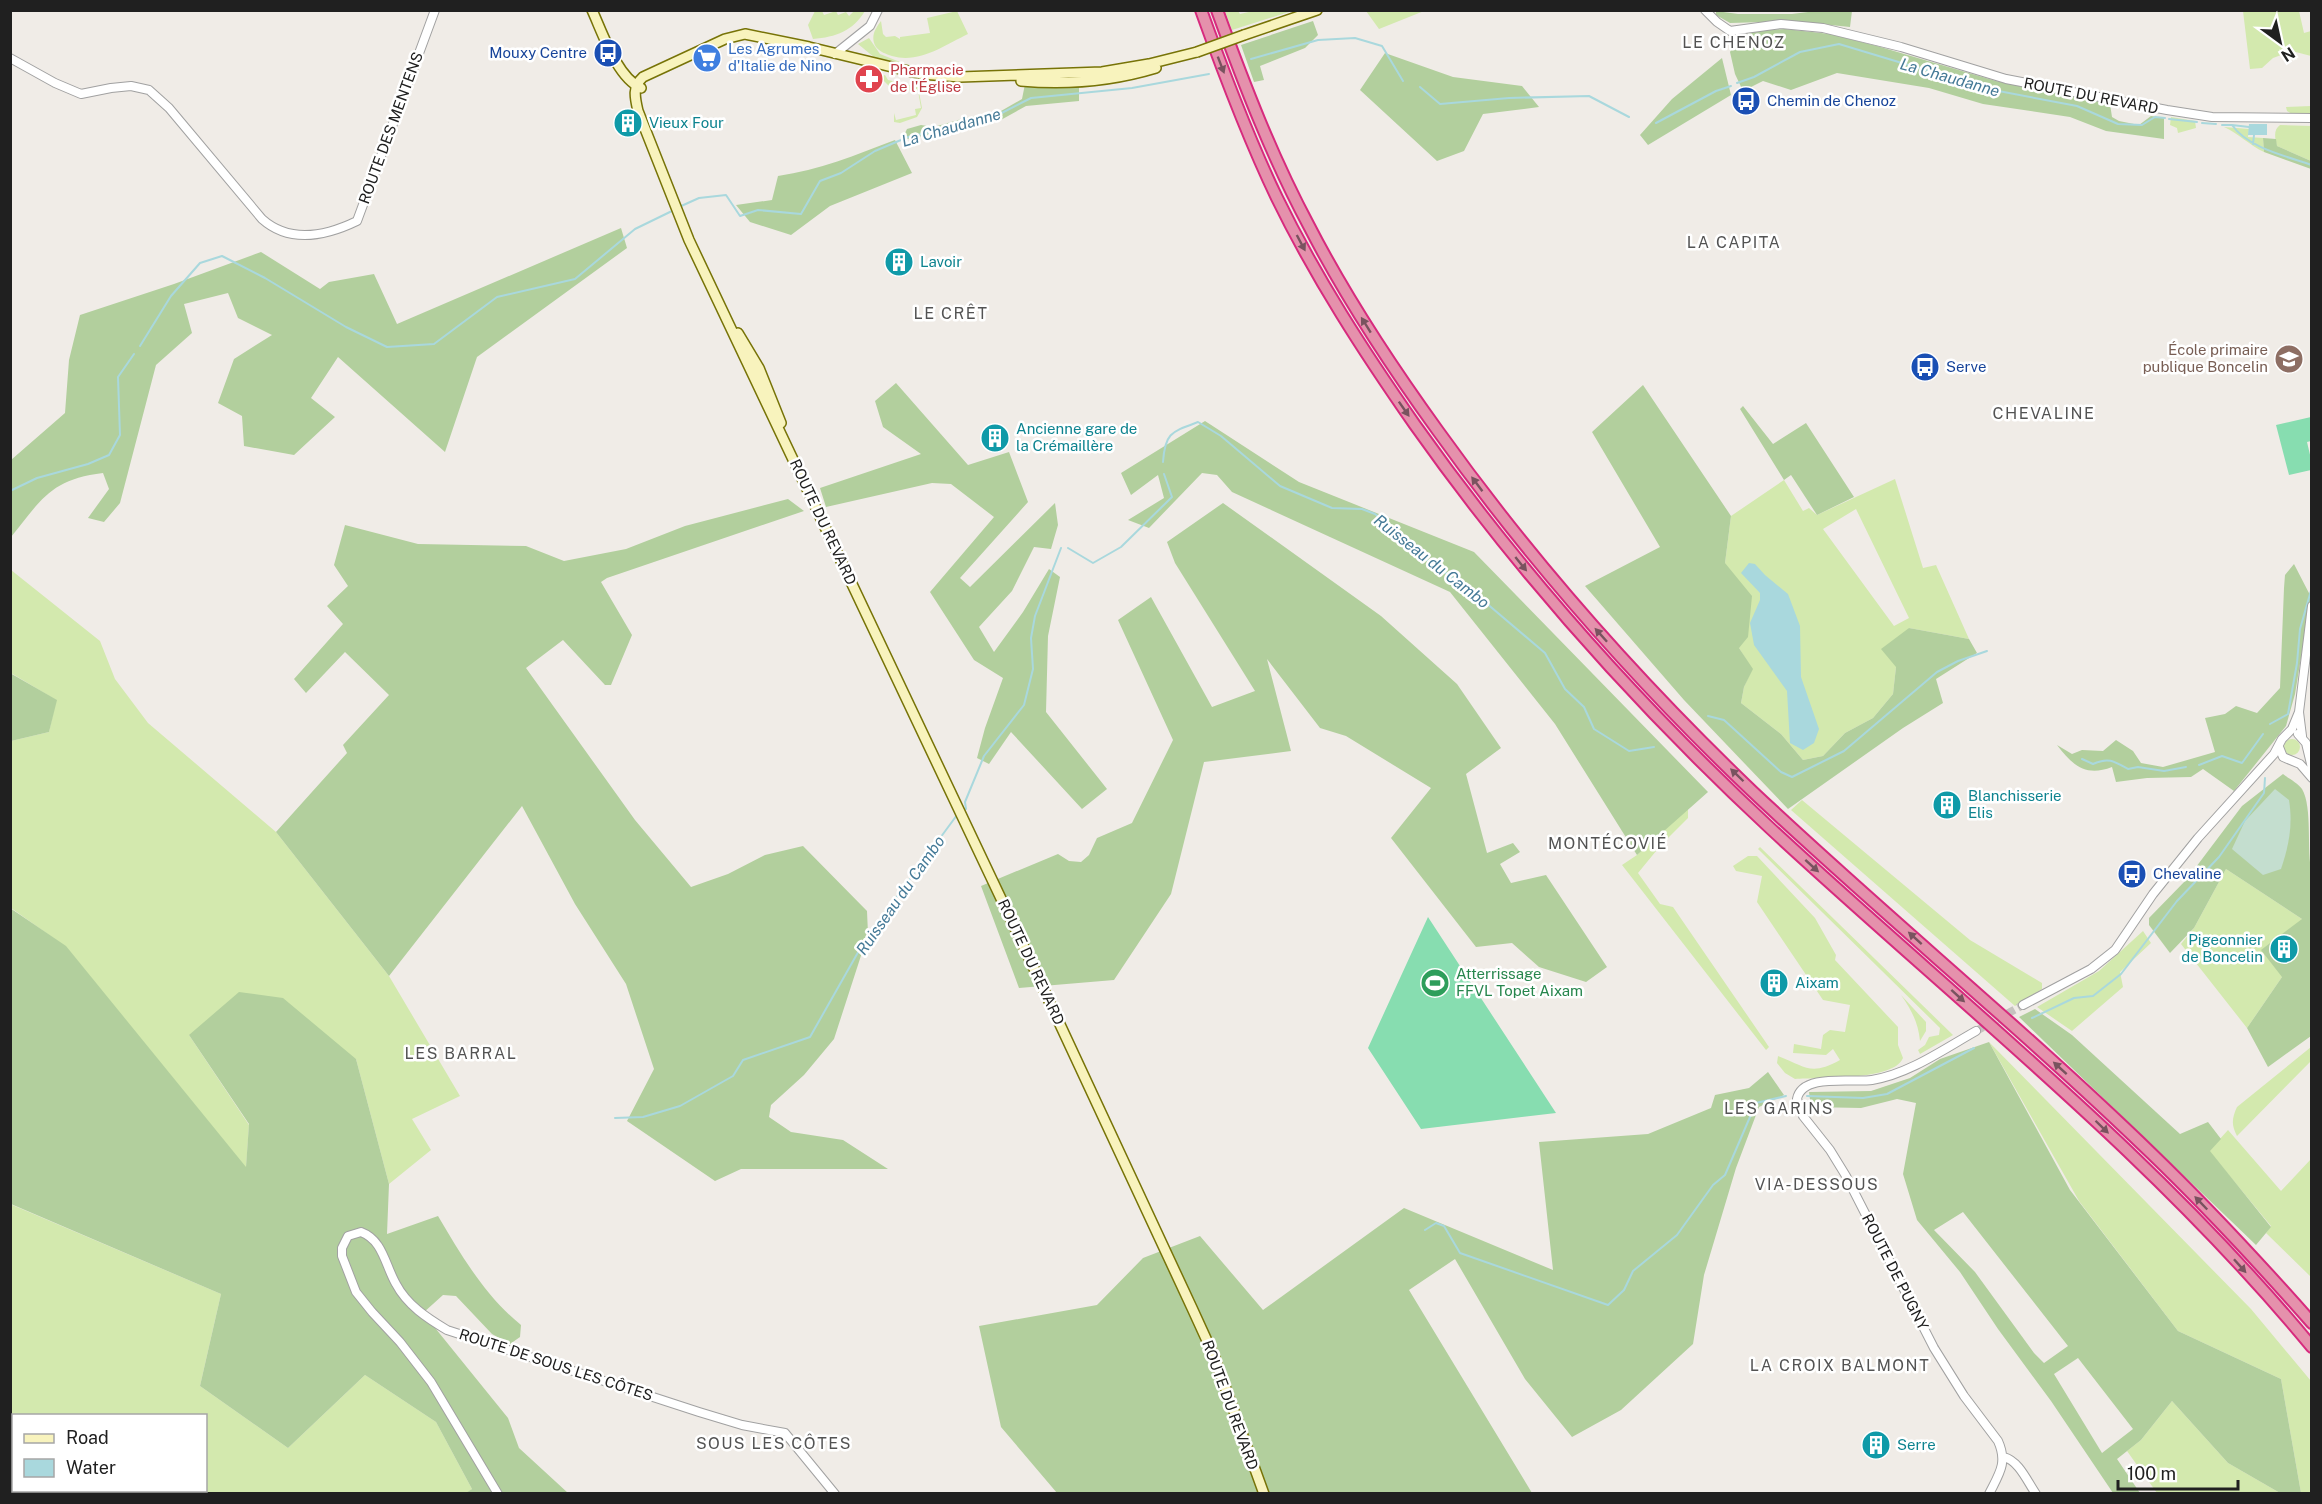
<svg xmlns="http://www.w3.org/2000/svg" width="2322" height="1504" viewBox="0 0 2322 1504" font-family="'Public Sans',sans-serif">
<rect width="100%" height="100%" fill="#f0ece7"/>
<path fill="#d3e9ae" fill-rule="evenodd" d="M815 11H822L824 15 836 11 838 15 846 12 849 16 854 11H865C853 31 836 37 813 39L808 25Z
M957 11 968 34C945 45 919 64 892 56 886 54 880 52 876 47 870 37 875 29 881 21L883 34 886 37 895 36 900 39V37L930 33 927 18Z
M1225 11H1238L1240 14 1253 11H1292L1232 30Z
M1366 11H1424L1379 29Z
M2243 11H2299L2304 33 2311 31V56L2292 51 2273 58 2262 68 2250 69Z
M869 38 880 54 900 62C884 70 870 53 858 44Z
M885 75 888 80 918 87 922 108 917 117 900 123 894 122V113L896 120 916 115 915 109 921 108 918 91 892 89 882 79V76Z
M2311 106V114H2292L2287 111 2286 107Z
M2171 117 2195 121 2196 128 2178 133 2177 128 2170 125Z
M2280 125 2311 126V161L2277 146C2275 138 2273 130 2280 125Z
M2224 127 2249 129 2248 137 2263 138 2264 152C2249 145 2238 133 2224 127Z
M1895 479 1923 568 1936 565 1969 639 1909 628 1896 667 1893 694 1873 718 1845 733 1823 756 1803 760 1781 734 1741 703 1744 687 1752 669 1739 648 1725 563 1731 516 1784 480 1803 511 1809 508 1817 515ZM1856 509 1909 618 1894 626 1823 529Z
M11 570 100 641 115 679 148 723 276 832 389 976 460 1096 412 1119 431 1150 389 1184 356 1059 189 1035 249 1125 246 1168 66 947 11 908V741L49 732 56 700 11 673Z
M2284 747a8 8 0 1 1 16 0a8 8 0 1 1-16 0Z
M1802 800 1970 940 2042 983V989L2015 1006 1791 810Z
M1688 808V818L1661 845 1638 873 1660 904 1673 907 1769 1047 1766 1050 1622 865 1637 855Z
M1760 847 1953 1035 1920 1054 1918 1050 1925 1045 1929 1037 1939 1035 1940 1028 1758 849Z
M1748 856H1757L1815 918 1836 955 1835 960 1898 1027V1045L1903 1058C1894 1081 1818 1077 1795 1079L1785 1073 1777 1063 1778 1056C1806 1067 1811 1076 1840 1060L1833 1049 1826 1055 1793 1053 1794 1044 1821 1049 1823 1035 1830 1030 1845 1032 1850 1005 1823 1000 1757 902 1762 876 1736 871 1733 866Z
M2226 869 2302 919 2282 977 2247 1028 2181 944 2194 928Z
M2143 931 2151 943 2120 972 2123 987 2072 1031 2037 1007 2099 971Z
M1901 995 1926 1022V1031L1920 1041C1918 1022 1912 1011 1901 995Z
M1989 1042 2251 1309 2311 1381V1493H2301L2281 1379 2178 1331 2079 1201Z
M2311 1047V1061L2237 1136C2231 1125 2232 1118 2237 1107Z
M2228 1130 2281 1191 2311 1159V1277L2266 1233 2271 1226 2209 1151Z
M10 1204 221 1294 200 1386 288 1448 365 1375 436 1422 472 1489 466 1494 11 1493ZM14 1416H206V1490H14Z
M2172 1401 2228 1463 2280 1493H2157L2127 1451 2141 1440Z"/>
<path fill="#b2cf9d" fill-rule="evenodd" d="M1716 11 1738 14H1792L1816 11H1852L1850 27 1792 21 1730 23 1716 15Z
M1313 21 1318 35 1305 48 1260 66 1264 80 1254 82 1241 45Z
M1785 29 1830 34 1877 46 1996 81 2110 104 2112 117 2119 121 2139 125 2151 116 2164 118V139L2106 131 2070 117 1983 104 1929 88 1837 73 1791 90 1763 81 1743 91 1735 74 1730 52C1746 27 1758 31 1785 29Z
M1385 53 1453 77 1522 86 1539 107 1483 114 1464 151 1437 161 1360 90Z
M1722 58 1731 95 1648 145 1640 135 1672 99Z
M1025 84H1079V101L1026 106 999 121 907 139 905 133 907 129 921 125 934 127 965 118 1001 111 1022 99Z
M2263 138 2276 139 2277 146 2311 161V169L2264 152Z
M895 140 912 173 830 206 791 235 750 222 736 205 772 200 778 176C819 170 856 155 895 140Z
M621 228 627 248 477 357 445 452 338 357 311 398 335 417 294 455 244 446 242 416 218 403 234 359 272 335 238 318 228 293 184 304 192 333 156 365 120 503 104 522 88 518 109 489 103 473C51 479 41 500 11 537V460L65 413 69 360 80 315 174 284 261 252 320 289 329 282 374 274 397 324Z
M896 383 968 465 1009 452 1028 502 960 578 970 587 1055 503 1058 525 1051 549 1034 547 1012 591 979 627 994 652 1023 612 1049 569 1060 577 1048 636 1046 712 1107 789 1082 809 1011 732 989 764 977 758 985 728 1003 678 974 660 930 592 994 517 951 484 932 483 826 507 820 488 921 454 883 427 875 401Z
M1643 385 1731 516 1725 563 1752 596 1748 637 1739 648 1753 669 1744 687 1741 703 1781 734 1803 760 1823 756 1845 733 1873 718 1893 694 1896 667 1881 649 1909 628 1969 639 1977 653 1936 679 1943 703 1903 728 1788 809 1684 700 1585 586 1660 547 1592 432Z
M1743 406 1773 444 1806 423 1854 497 1817 515 1791 475 1784 480 1740 409Z
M1205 421 1299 482 1474 552 1708 792 1637 855 1555 724 1450 592 1232 492 1217 475 1202 473 1149 528 1128 520 1164 498 1158 475 1131 495 1121 473Z
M788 499 804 511 607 578 601 582 632 635 611 685H605L563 640 526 668 635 820 691 887 728 874 765 855 803 846 867 911 868 934 834 1039 804 1075 771 1105 769 1117 791 1132 843 1140 888 1169H741L715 1181 627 1121 654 1069 626 984 575 904 522 806 389 976 276 832 347 753 343 745 389 695 345 652 306 693 294 679 343 624 327 606 348 586 334 565 345 525 418 544 526 546 564 561 626 549 685 526Z
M1223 503 1381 616 1457 684 1501 748 1466 774 1487 853 1513 843 1520 852 1500 864 1511 883 1546 875 1607 967 1586 982 1539 967 1512 943 1476 947 1391 838 1431 788 1346 736 1320 728 1267 659 1291 751 1204 762 1171 894 1114 980 1019 988 981 886 1058 854 1069 861 1081 862 1089 855 1097 838 1132 823 1173 740 1118 620 1151 597 1212 707 1255 691 1175 563 1167 542Z
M2294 564 2311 597 2295 694 2286 726 2234 791 2203 769 2191 777 2147 778 2116 782 2112 767C2086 777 2073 766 2057 745L2072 754 2082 750 2103 751 2116 740 2133 751 2141 763 2163 767 2215 752 2205 718 2225 714 2236 706 2257 713 2280 688 2284 588 2285 575Z
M10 673 57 700 49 732 11 741Z
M2283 774C2288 778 2298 783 2302 789 2313 808 2306 850 2312 874L2311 1036 2268 1067 2247 1028 2282 977 2261 950 2302 919 2226 869 2194 928 2170 953 2149 925V918L2187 879 2242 806Z
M10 908 66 946 246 1167 249 1124 189 1035 239 992 283 998 356 1059 389 1184 387 1234 438 1216C461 1255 485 1296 521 1325L520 1337 510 1344 492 1334 456 1296 443 1295 423 1313 508 1418 519 1448 568 1493H466L472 1489 436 1422 365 1375 288 1448 200 1386 221 1294 11 1204Z
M2035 1009 2072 1035 2180 1134 2208 1122 2221 1139 2210 1151 2271 1227 2256 1245 2019 1017Z
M1989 1042 2070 1190 2178 1331 2281 1379 2301 1493H2280L2228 1463 2172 1401 2141 1440 2117 1459 2140 1493H2113L2051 1401 1998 1329 1960 1272 1917 1220 1903 1174 1916 1103 1897 1099 1861 1108 1811 1107 1809 1092 1871 1091 1910 1078 1940 1059ZM1963 1212 2068 1346 2044 1363 2034 1353 1975 1272 1934 1230ZM2078 1358 2133 1429 2102 1453 2054 1374Z
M1768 1072 1784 1095 1759 1107 1736 1168 1704 1275 1693 1344 1621 1410 1572 1437 1525 1379 1455 1259 1409 1290 1532 1493H1057L1001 1427 979 1326 1097 1305 1143 1258 1200 1236 1263 1310 1404 1208 1553 1270 1539 1142 1648 1134 1711 1108 1715 1095 1749 1088Z"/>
<path fill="#c4decf" d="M2275 789 2289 800C2293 825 2289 845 2281 869L2263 875 2232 849 2245 821Z"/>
<path fill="#87ddb0" d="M2311 417V441L2307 442 2311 459V470L2289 475 2276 425Z
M1428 917 1556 1113 1421 1129 1368 1048Z"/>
<path fill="#a9d8dd" d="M2249 124H2267V135H2248Z
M1749 563 1755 564 1765 575 1788 594 1800 626 1801 677 1819 729 1814 743 1803 750 1790 743 1787 691 1754 645 1750 623 1760 600V593L1741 573Z"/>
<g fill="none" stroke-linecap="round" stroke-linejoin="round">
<path stroke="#a9d8dd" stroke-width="2" d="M1251 59 1318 40 1355 38 1382 46 1403 81
M1737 83 1754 77 1800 52 1839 44 1988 89 2077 106 2118 124 2142 125 2155 117 2165 118
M1420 87 1440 104 1509 98 1589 96 1629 117
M2169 119 2197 122
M1656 123 1716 91 1731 86
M2202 123 2216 124
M2222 125H2232C2248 148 2286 156 2312 165
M2232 125 2249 127
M2253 144 2254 135
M679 207 699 198 726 195 740 216 758 210 801 214 820 181 841 173 875 151 908 137 990 119 1031 98 1132 88 1209 74
M140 346 171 296 200 263 222 256 265 278 346 327 387 347 434 344 497 297 575 279 635 229 674 210
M1163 462C1165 433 1171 432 1198 422L1221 436 1280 486 1332 508 1362 509 1375 514 1397 532 1411 549 1472 591 1545 653 1565 689 1584 707 1594 729 1629 751 1654 747
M10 491 37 478 88 464 109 455 120 435 118 377 134 354
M1068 548 1093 563 1121 547 1172 497 1164 474
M1708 716 1724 720 1781 772 1792 777 1844 751 1937 672 1958 661 1987 651
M2270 724 2288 714 2297 663 2300 629 2312 587
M2082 759 2093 764C2108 757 2114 761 2128 769L2138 767 2164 771 2186 767
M2199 765 2222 756 2242 763 2263 734
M966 809 965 802 984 756 1024 705 1033 669 1031 638 1035 616 1061 548
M2032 1018 2074 998 2093 996 2121 974 2177 901 2219 857 2264 793 2265 778
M1807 1096 1863 1098 1887 1094 1974 1048
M615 1118 643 1117 680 1106 733 1076 743 1060 810 1037 865 940 957 815
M1425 1230 1436 1223 1444 1226 1460 1253 1608 1305 1624 1290 1633 1271 1677 1235 1713 1185 1725 1175 1756 1103 1786 1096"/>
<path stroke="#c6c3bf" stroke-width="8" stroke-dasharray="8 4" stroke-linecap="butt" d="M1976 1031 2023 1005"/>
<g stroke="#a1a1a1" stroke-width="10">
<path id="tertiary" d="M1705 10 1717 22 1730 31 1781 24 1823 28 1901 47 2006 79 2167 110 2212 117 2312 118
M835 54 870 26 878 10
M10 58 55 83 81 94 111 88 131 86 149 90 169 108 262 219C290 244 326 236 357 221L435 10
M2298 734 2306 743 2312 768
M2302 736 2299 712 2312 606
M2279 747 2283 757 2300 764 2312 778
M2023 1005 2091 969 2115 950 2153 894 2198 838 2274 754 2282 739 2292 729 2299 712
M1976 1031C1944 1049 1909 1074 1872 1080 1852 1083 1802 1073 1797 1099L1803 1116 1830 1150 1846 1176 1934 1348 1964 1396 1998 1441C2008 1463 1999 1474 1989 1494
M2004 1457C2019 1461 2027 1481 2036 1494
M498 1494 431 1382 400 1342 372 1312 356 1292 342 1256V1248L348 1236 361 1232C383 1240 385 1265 396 1284 407 1305 427 1318 447 1330L699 1412 742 1425 785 1433 835 1494"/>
</g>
<g stroke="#777307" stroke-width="12">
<path id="secondary" d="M592 10C603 34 617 77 641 88
M1244 35 1317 10
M1197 52 1149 64 1102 72 960 77 921 74 809 47 745 34 725 39 643 77C632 87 635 98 638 111L689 240 1023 945 1192 1308 1214 1356 1264 1494
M1021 81C1065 85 1113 81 1156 68
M738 333 759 368 781 423"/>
</g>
<g stroke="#d72b7e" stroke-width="14">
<path id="motorway" d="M1201 10C1224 74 1248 138 1277 198 1316 278 1364 352 1415 425 1519 572 1638 705 1770 828 1953 998 2152 1153 2312 1347
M1217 10C1244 84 1272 157 1309 226 1346 298 1391 366 1438 431 1531 561 1637 681 1752 791 1882 914 2022 1028 2151 1153 2207 1207 2260 1264 2312 1323"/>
</g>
<use href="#tertiary" stroke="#fff" stroke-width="8"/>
<use href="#secondary" stroke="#f8f3bd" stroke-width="9"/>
<use href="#motorway" stroke="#e591ac" stroke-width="10"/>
<g stroke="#777307" stroke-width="12" stroke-linecap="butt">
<path id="secondary-bridge" d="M1197 52 1244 35"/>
</g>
<use href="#secondary-bridge" stroke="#f8f3bd" stroke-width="9"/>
</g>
<defs><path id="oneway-solid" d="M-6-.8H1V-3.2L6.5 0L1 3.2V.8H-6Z" transform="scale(1.5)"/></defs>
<g fill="#79535f">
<use href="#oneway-solid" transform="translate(1221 65) rotate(69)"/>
<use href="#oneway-solid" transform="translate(1301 243) rotate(62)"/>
<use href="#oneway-solid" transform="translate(1366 325) rotate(-122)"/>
<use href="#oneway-solid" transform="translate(1404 409) rotate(55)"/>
<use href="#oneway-solid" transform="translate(1477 484) rotate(-127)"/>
<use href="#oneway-solid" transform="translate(1521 564) rotate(51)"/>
<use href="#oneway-solid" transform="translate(1601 635) rotate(-132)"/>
<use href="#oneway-solid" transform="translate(1737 775) rotate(-136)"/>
<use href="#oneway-solid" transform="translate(1812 866) rotate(42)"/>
<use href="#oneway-solid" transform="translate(1915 938) rotate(-138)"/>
<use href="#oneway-solid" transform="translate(1958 996) rotate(42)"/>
<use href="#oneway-solid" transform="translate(2060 1068) rotate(-138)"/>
<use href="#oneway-solid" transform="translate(2102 1127) rotate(44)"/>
<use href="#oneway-solid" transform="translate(2201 1203) rotate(-134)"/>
<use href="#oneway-solid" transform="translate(2240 1266) rotate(48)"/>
</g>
<defs>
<g id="bus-disc" transform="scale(1.5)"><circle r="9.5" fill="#1a4fb4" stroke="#fff"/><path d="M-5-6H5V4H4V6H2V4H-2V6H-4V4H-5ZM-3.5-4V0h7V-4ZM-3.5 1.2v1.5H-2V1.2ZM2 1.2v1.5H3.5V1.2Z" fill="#fff"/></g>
<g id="supermarket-disc" transform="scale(1.5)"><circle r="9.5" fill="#3f7fe0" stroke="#fff"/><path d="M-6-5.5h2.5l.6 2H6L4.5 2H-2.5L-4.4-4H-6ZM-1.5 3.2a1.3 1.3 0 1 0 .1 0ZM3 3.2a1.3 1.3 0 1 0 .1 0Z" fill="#fff"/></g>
<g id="pharmacy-disc" transform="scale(1.5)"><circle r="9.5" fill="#e0444e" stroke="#fff"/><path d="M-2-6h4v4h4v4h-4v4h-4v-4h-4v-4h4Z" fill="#fff"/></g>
<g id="building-disc" transform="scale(1.5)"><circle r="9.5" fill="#0f9aa8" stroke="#fff"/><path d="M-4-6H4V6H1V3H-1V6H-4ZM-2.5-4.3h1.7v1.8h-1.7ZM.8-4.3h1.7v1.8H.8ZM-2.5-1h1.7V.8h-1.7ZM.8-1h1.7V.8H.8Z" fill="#fff"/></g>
<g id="school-disc" transform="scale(1.5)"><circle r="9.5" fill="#8d6e63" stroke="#fff"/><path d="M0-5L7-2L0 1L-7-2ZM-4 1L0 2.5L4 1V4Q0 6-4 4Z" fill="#fff"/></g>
<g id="stadium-disc" transform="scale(1.5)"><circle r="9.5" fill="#2e9e5b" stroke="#fff"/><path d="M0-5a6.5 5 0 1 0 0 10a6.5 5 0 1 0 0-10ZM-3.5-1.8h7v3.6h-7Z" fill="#fff"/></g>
</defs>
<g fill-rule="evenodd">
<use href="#bus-disc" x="608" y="53"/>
<use href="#supermarket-disc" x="707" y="58"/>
<use href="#pharmacy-disc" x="869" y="79"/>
<use href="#bus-disc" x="1746" y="101"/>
<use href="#building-disc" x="628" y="123"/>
<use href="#building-disc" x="899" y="262"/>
<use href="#school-disc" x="2289" y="359"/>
<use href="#bus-disc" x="1925" y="367"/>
<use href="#building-disc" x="995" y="438"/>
<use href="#building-disc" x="1947" y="805"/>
<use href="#bus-disc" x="2132" y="874"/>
<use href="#building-disc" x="2284" y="949"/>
<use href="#stadium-disc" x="1435" y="983"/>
<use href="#building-disc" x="1774" y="983"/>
<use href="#building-disc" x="1876" y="1445"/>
</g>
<g text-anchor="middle" stroke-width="5" stroke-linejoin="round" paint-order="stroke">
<g font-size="15" fill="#366cbe" stroke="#fff" text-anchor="start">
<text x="728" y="54">Les Agrumes<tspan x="728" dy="17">d'Italie de Nino</tspan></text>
</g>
<g font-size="15" fill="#164399" stroke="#fff" text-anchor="start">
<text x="587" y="58" text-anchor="end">Mouxy Centre</text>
<text x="1767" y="106">Chemin de Chenoz</text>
<text x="1946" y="372">Serve</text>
<text x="2153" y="879">Chevaline</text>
</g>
<g font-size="15" fill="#be3a42" stroke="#fff" text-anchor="start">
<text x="890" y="75">Pharmacie<tspan x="890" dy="17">de l'Église</tspan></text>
</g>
<g font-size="15" fill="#202020" stroke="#fff">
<text transform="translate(2091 96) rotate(11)" y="5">ROUTE DU REVARD</text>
<text transform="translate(391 128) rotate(-70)" y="5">ROUTE DES MENTENS</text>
<text transform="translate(823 522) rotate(65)" y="5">ROUTE DU REVARD</text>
<text transform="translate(1031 962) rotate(65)" y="5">ROUTE DU REVARD</text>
<text transform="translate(1895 1272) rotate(63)" y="5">ROUTE DE PUGNY</text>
<text transform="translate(556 1365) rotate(18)" y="5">ROUTE DE SOUS LES CÔTES</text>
<text transform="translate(1230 1405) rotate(70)" y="5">ROUTE DU REVARD</text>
</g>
<g font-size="15" fill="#0d838f" stroke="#fff" text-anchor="start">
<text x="649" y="128">Vieux Four</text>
<text x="920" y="267">Lavoir</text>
<text x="1016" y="434">Ancienne gare de<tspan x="1016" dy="17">la Crémaillère</tspan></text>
<text x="1968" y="801">Blanchisserie<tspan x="1968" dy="17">Elis</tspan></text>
<text x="2263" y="945" text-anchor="end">Pigeonnier<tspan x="2263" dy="17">de Boncelin</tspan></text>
<text x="1795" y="988">Aixam</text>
<text x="1897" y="1450">Serre</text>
</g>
<g font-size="15" fill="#785e54" stroke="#fff" text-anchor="end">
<text x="2268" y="355">École primaire<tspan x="2268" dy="17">publique Boncelin</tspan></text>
</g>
<g font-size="15" fill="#27864d" stroke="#fff" text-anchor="start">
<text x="1456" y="979">Atterrissage<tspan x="1456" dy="17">FFVL Topet Aixam</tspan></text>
</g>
<g font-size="16" letter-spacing="1.5" fill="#535353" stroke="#fff">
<text x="1734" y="48">LE CHENOZ</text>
<text x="1734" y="248">LA CAPITA</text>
<text x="951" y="319">LE CRÊT</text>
<text x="2044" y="419">CHEVALINE</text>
<text x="1608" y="849">MONTÉCOVIÉ</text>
<text x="461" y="1059">LES BARRAL</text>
<text x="1779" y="1114">LES GARINS</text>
<text x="1817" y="1190">VIA-DESSOUS</text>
<text x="1840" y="1371">LA CROIX BALMONT</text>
<text x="774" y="1449">SOUS LES CÔTES</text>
</g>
<g font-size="16" font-style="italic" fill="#457a97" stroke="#fff">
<text transform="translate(1950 77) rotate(16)" y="6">La Chaudanne</text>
<text transform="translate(951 127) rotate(-16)" y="6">La Chaudanne</text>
<text transform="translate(1432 561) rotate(38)" y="6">Ruisseau du Cambo</text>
<text transform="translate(900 895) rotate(-55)" y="6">Ruisseau du Cambo</text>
</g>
</g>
<rect width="2322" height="1504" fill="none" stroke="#202020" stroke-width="24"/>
<rect x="12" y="1414" width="195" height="78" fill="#ffffff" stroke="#a6a6a6" stroke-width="1.5"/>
<rect x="24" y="1434" width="30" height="9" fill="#f8f3bd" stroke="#a6a6a6" stroke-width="1.5"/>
<text x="66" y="1444" font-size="18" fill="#202020">Road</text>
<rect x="24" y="1459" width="30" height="18" fill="#a9d8dd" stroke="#a6a6a6" stroke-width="1.5"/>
<text x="66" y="1474" font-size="18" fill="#202020">Water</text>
<g transform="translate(2280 42) rotate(147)" stroke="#ffffff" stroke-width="4.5" paint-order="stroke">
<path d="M0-4.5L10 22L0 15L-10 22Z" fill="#202020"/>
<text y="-9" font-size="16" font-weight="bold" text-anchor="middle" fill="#202020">N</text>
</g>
<path d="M2118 1480v9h120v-9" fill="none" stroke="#202020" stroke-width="3"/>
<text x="2127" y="1480" font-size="18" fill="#202020" stroke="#ffffff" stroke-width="4.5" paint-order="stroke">100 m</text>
</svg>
